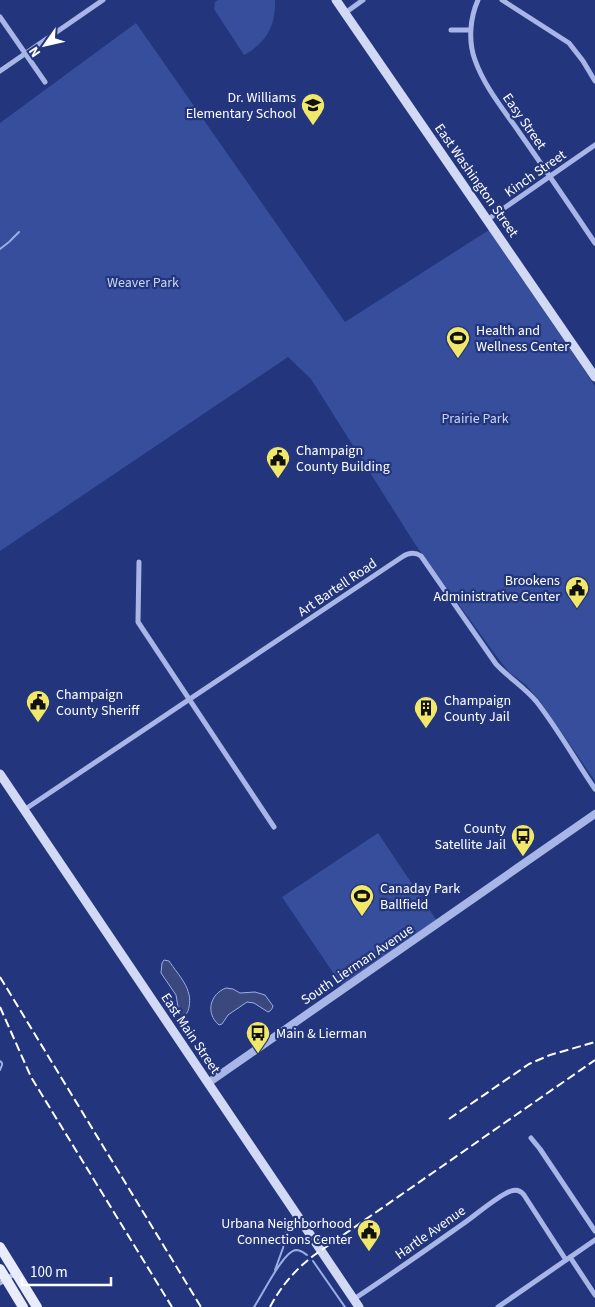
<svg xmlns="http://www.w3.org/2000/svg" width="595" height="1307" viewBox="0 0 595 1307" font-family="'Source Sans 3',sans-serif">
<rect width="100%" height="100%" fill="#23367d"/>
<path fill="#364e9b" d="M218 0H275C276 26 266 43 244 55L214 9 215 2Z
M136 23 345 322 489 230 595 386V781L540 701 526 685 509 672 497 657 415 544 311 379 288 357 0 551V123Z
M378 833 437 921 342 986 282 897Z"/>
<path fill="#3a487d" stroke="#9bade7" d="M164 960 169 961C179 976 193 989 189 1007 188 1012 187 1014 183 1016L179 1013 176 995 161 973 162 963Z
M226 988 233 989 240 993 255 992 265 995 273 1006C272 1009 271 1011 268 1012L254 1003 247 1002 228 1015 222 1024 219 1025C205 1013 210 994 226 988Z"/>
<g fill="none" stroke-linecap="round" stroke-linejoin="round">
<path stroke="#9bade7" stroke-width="2" d="M10 241 19 232
M0 249 9 242
M0 1061 2 1063V1065L0 1070
M313 1261 345 1307
M275 1270 283 1248 289 1222
M254 1307C262 1296 283 1251 296 1250 301 1250 304 1253 307 1255"/>
<path stroke="#a7b6e6" stroke-width="5" d="M478 0C470 18 468 41 475 60 484 86 503 109 519 132 545 169 570 206 595 243
M502 0 569 43 583 61 595 81
M345 13 363 0
M0 17 45 82
M451 30H471
M0 71 103 0
M487 220 595 145
M139 562 138 622 274 827
M24 810 402 557C408 553 415 552 421 556L496 664C508 677 524 687 536 701 558 729 575 760 595 789
M531 1138 540 1149 595 1231
M570 1257 595 1295
M0 1283 16 1273
M354 1299C392 1274 430 1247 467 1221 478 1213 499 1195 511 1191 517 1189 521 1191 524 1195L566 1260
M498 1307 595 1240"/>
<path stroke="#a7b6e6" stroke-width="8" d="M208 1083 595 814"/>
<path stroke="#d1d9f5" stroke-width="9" d="M336 0 595 377
M0 774 359 1307"/>
<path stroke="#e8ecfd" stroke-width="10" d="M0 1247 37 1307
M0 1269 23 1307"/>
<path stroke="#fff" stroke-width="2" stroke-dasharray="9 4" stroke-linecap="butt" d="M0 977 201 1307
M0 1007 31 1077 172 1307
M449 1119 529 1064 550 1055 595 1042
M270 1307C281 1286 295 1270 313 1256L595 1060"/>
</g>
<defs>
<g id="school-pin" transform="scale(1.25)"><path d="M0 17L-7.5 6A9.5 9.5 0 1 1 7.5 6Z" fill="#f1e86a" stroke="#23367d"/><path d="M0-5L7-2L0 1L-7-2ZM-4 1L0 2.5L4 1V4Q0 6-4 4Z" fill="#111"/></g>
<g id="stadium-pin" transform="scale(1.25)"><path d="M0 17L-7.5 6A9.5 9.5 0 1 1 7.5 6Z" fill="#f1e86a" stroke="#23367d"/><path d="M0-5a6.5 5 0 1 0 0 10a6.5 5 0 1 0 0-10ZM-3.5-1.8h7v3.6h-7Z" fill="#111"/></g>
<g id="civic-pin" transform="scale(1.25)"><path d="M0 17L-7.5 6A9.5 9.5 0 1 1 7.5 6Z" fill="#f1e86a" stroke="#23367d"/><path d="M-.6-6.5H3V-4.5H.6V-3L4-1V1h2V6H-6V1h2V-1L-.6-3ZM-1.2 2.5V6h2.4V2.5Z" fill="#111"/></g>
<g id="building-pin" transform="scale(1.25)"><path d="M0 17L-7.5 6A9.5 9.5 0 1 1 7.5 6Z" fill="#f1e86a" stroke="#23367d"/><path d="M-4-6H4V6H1V3H-1V6H-4ZM-2.5-4.3h1.7v1.8h-1.7ZM.8-4.3h1.7v1.8H.8ZM-2.5-1h1.7V.8h-1.7ZM.8-1h1.7V.8H.8Z" fill="#111"/></g>
<g id="bus-pin" transform="scale(1.25)"><path d="M0 17L-7.5 6A9.5 9.5 0 1 1 7.5 6Z" fill="#f1e86a" stroke="#23367d"/><path d="M-5-6H5V4H4V6H2V4H-2V6H-4V4H-5ZM-3.5-4V0h7V-4ZM-3.5 1.2v1.5H-2V1.2ZM2 1.2v1.5H3.5V1.2Z" fill="#111"/></g>
</defs>
<g fill-rule="evenodd">
<use href="#school-pin" x="313" y="105"/>
<use href="#stadium-pin" x="458" y="338"/>
<use href="#civic-pin" x="278" y="458"/>
<use href="#civic-pin" x="577" y="588"/>
<use href="#civic-pin" x="38" y="702"/>
<use href="#building-pin" x="426" y="708"/>
<use href="#bus-pin" x="523" y="836"/>
<use href="#stadium-pin" x="362" y="896"/>
<use href="#bus-pin" x="258" y="1033"/>
<use href="#civic-pin" x="369" y="1231"/>
</g>
<g text-anchor="middle" stroke-width="4.5" stroke-linejoin="round" paint-order="stroke">
<g font-size="14" fill="#fff" stroke="#23367d" text-anchor="start">
<text x="296" y="102" text-anchor="end">Dr. Williams<tspan x="296" dy="16">Elementary School</tspan></text>
<text x="476" y="335">Health and<tspan x="476" dy="16">Wellness Center</tspan></text>
<text x="296" y="455">Champaign<tspan x="296" dy="16">County Building</tspan></text>
<text x="560" y="585" text-anchor="end">Brookens<tspan x="560" dy="16">Administrative Center</tspan></text>
<text x="56" y="699">Champaign<tspan x="56" dy="16">County Sheriff</tspan></text>
<text x="444" y="705">Champaign<tspan x="444" dy="16">County Jail</tspan></text>
<text x="506" y="833" text-anchor="end">County<tspan x="506" dy="16">Satellite Jail</tspan></text>
<text x="380" y="893">Canaday Park<tspan x="380" dy="16">Ballfield</tspan></text>
<text x="276" y="1038">Main &amp; Lierman</text>
<text x="352" y="1228" text-anchor="end">Urbana Neighborhood<tspan x="352" dy="16">Connections Center</tspan></text>
</g>
<g font-size="14" fill="#fff" stroke="#23367d">
<text transform="translate(525 121) rotate(55)" y="5">Easy Street</text>
<text transform="translate(535 173) rotate(-35)" y="5">Kinch Street</text>
<text transform="translate(477 180) rotate(55)" y="5">East Washington Street</text>
<text transform="translate(337 587) rotate(-34)" y="5">Art Bartell Road</text>
<text transform="translate(357 964) rotate(-34)" y="5">South Lierman Avenue</text>
<text transform="translate(191 1033) rotate(56)" y="5">East Main Street</text>
<text transform="translate(430 1232) rotate(-35)" y="5">Hartle Avenue</text>
</g>
<g font-size="14" fill="#cad4f5" stroke="#23367d">
<text x="143" y="287">Weaver Park</text>
<text x="475" y="423">Prairie Park</text>
</g>
</g>
<g transform="translate(45 45) rotate(236)" stroke="#23367d" stroke-width="4" paint-order="stroke">
<path d="M0-4L9 19L0 12L-9 19Z" fill="#ffffff"/>
<text y="-8" font-size="14" font-weight="bold" text-anchor="middle" fill="#ffffff">N</text>
</g>
<path d="M22 1277v8h89v-8" fill="none" stroke="#ffffff" stroke-width="2.5"/>
<text x="30" y="1277" font-size="15" fill="#ffffff" stroke="#23367d" stroke-width="4" paint-order="stroke">100 m</text>
</svg>
